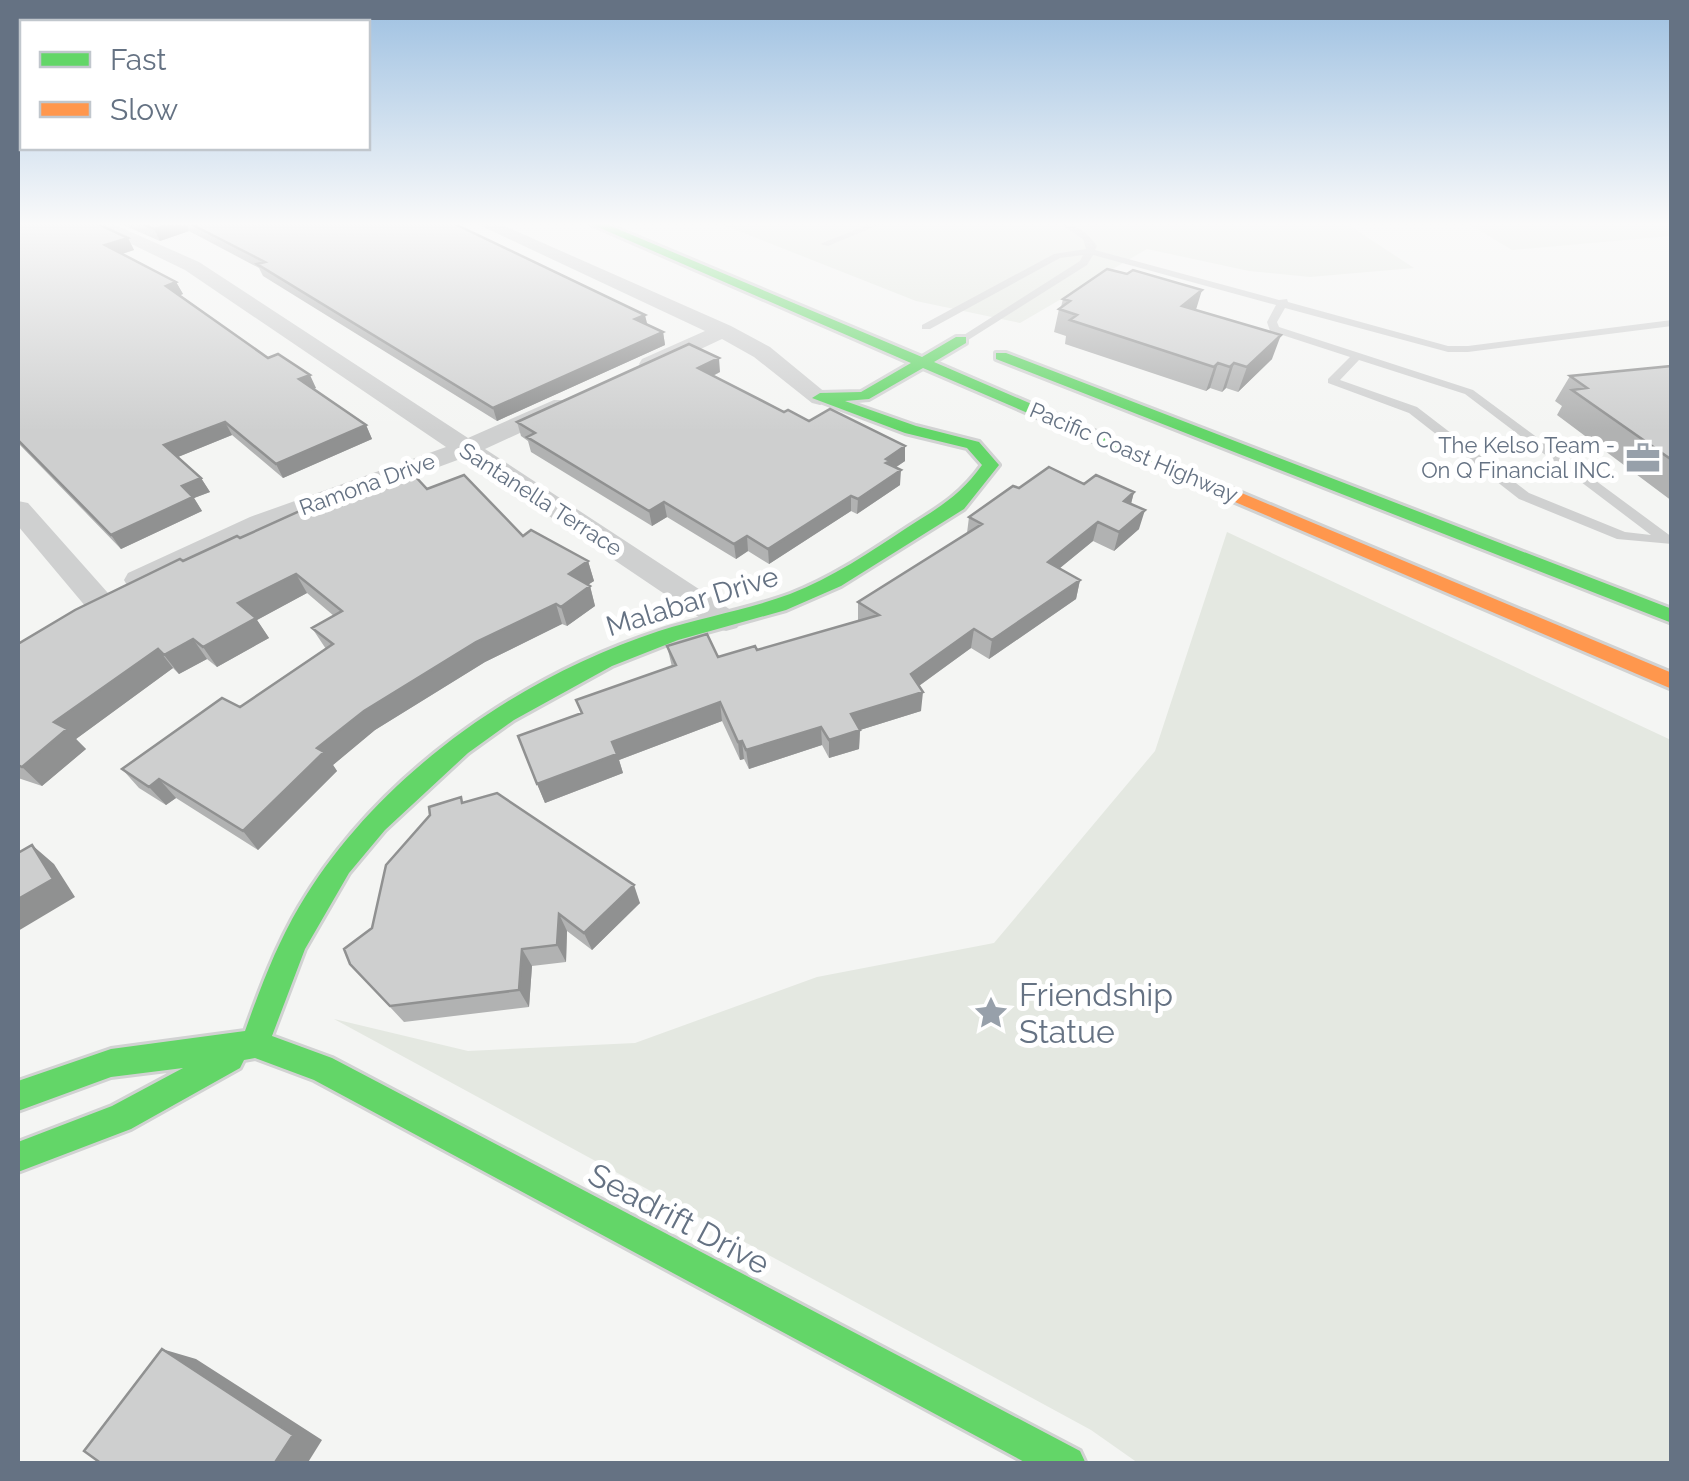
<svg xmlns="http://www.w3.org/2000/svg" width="1689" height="1481" viewBox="0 0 1689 1481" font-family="Raleway,sans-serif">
<rect width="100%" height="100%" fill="#f4f5f3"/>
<path fill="#e4e8e1" d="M721 224H1347L1414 268 1310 277 1249 271 1147 249 1020 323 916 301Z
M1469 224H1671V236L1512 250Z
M1227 532 1671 740V1463H1138L1091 1430 334 1019 468 1051 635 1043 817 977 994 943 1155 751Z"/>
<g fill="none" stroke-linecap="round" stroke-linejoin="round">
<g stroke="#d1d2d2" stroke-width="6">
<path id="fast" d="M591 224H606L922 357 956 337H966V343L934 362 1222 486 1219 490H1207L923 368 869 399 845 401 916 426 979 442 999 465 964 509 841 586 786 610 678 640 612 666 514 720 468 753 385 830 349 873 305 949 272 1036 332 1058 1080 1451 1086 1464H1028L314 1080 255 1058 244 1060 240 1068 131 1129 18 1172V1142L112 1106 183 1068 111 1077 18 1111V1081L111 1049 245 1031C260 989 276 946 299 907 376 777 516 678 659 631 702 617 747 610 790 594 832 578 870 552 908 527 938 508 961 495 982 465L967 448 905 433 812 398 820 393 861 392 911 363Z
M996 353H1006L1672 609V623L996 359Z"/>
</g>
<g stroke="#d1d2d2" stroke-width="6">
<path id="slow" d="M1213 481 1672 673V689L1207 490V482Z"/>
</g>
<path fill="#cfd0d0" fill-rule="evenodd" d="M870 224H881L828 246 820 244Z
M1060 224C1076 224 1088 233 1097 246L1095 250 1279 300 1287 299 1288 302 1448 346H1468L1672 320V326L1468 352H1448L1285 308 1277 322 1279 327 1473 390 1672 537V544L1617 539 1519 499 1409 413 1328 383V379L1350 357 1270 331 1267 322 1276 305 1093 255 1087 265 965 342 956 340 1080 261 1083 255 1060 258 930 329H922V325L1054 254 1086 249 1083 239ZM1359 360 1465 394 1651 535 1625 532 1529 493 1417 407 1340 380Z"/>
<path fill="#cfd0d0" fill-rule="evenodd" d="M90 224H113L199 262 468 438 554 400H570L574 405 570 410 485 449 737 614 742 621 737 628 726 631 715 628 463 458 270 529 150 587H128L124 580 128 573 250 517 446 447 185 270Z
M477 224H500L731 326 770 347 832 398 820 405 812 403 754 357 722 339 658 369H642L639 364 642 359 705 331Z
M18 501 28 503 108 593 112 600 108 607H86L18 526Z"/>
<use href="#fast" fill="#63d668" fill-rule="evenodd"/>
<use href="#slow" fill="#ff974d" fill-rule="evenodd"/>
</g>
<path fill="#b1b2b2" d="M18 224 128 238 134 250 122 254 176 282 183 294 180 295 268 358 316 388 313 389 366 425 372 439 283 478 232 435 178 457 201 478 210 492 194 498 202 511 121 549 18 443Z
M121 224H455L663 332 665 345 497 421 263 276 259 268 189 231 160 241Z
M1063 299 1196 310 1272 359 1238 392 1226 388 1222 392 1210 388 1206 391 1065 344 1066 336 1054 332 1059 309 1061 307Z
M1672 366V501L1557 415 1562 406 1555 401 1570 376Z
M720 372 713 376 784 412 809 421 905 461 895 468 900 485 857 514 851 511 769 564 748 551 736 559 667 517 652 526 531 452 528 441 521 436 517 422Z
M1084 484 1134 492 1131 504 1139 529 1114 551 1093 541 1060 568 1080 580 1076 599 989 659 971 648 919 686 921 711 860 730 859 749 829 758 822 745 749 769 744 759 740 760 722 721 619 760 623 773 545 803 518 736 581 714 576 700 672 667 667 646 718 657 757 650 858 621V602L967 533 969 517 1019 488Z
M376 489H427L523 536 588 561 594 581 587 585 590 586 595 606 567 626 562 624 485 662 375 730 333 765 337 771 258 850 176 798 166 805 139 788 122 769 240 707 326 649 312 628 334 616 307 593 257 620 269 638 217 667 207 659 179 674 173 668 76 739 86 749 42 786 18 778V644L183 561 240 538Z
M464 803 640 903 592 950 567 931 566 962 532 966 529 1007 404 1022 350 964 372 928Z"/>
<path fill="#909191" d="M171 224H186L189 231 160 241 154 229Z
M128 238 134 250 112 257 105 245Z
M176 282 183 294 173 298 166 286Z
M1202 290 1195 313 1182 306Z
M645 315 648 327 635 319Z
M663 332 665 345 497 421 493 408Z
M1281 335 1272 359 1238 392 1247 367Z
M719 358 720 372 700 382 698 368Z
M1218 363 1210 388 1206 391 1214 367Z
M1234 363 1226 388 1222 392 1230 367Z
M310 375 316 388 305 392 299 379Z
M225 422 232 435 173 459 164 445Z
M366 425 372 439 283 478 276 464Z
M905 446V461L890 471 886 459Z
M901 470 900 485 857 514 858 499Z
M201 478 210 492 194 498 202 511 121 549 111 535 182 486Z
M1134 492 1129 511 1124 501Z
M851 496V511L769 564 768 549Z
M664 502 667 517 652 526 649 511Z
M1145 510 1139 529 1114 551 1119 532Z
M1098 522 1093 541 1044 581 1048 562Z
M747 536 748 551 736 559 734 544Z
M588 561 594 581 574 594 569 574Z
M296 574 307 593 257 620 269 638 217 667 203 647 238 603Z
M1080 580 1076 599 989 659 992 640Z
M590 586 595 606 567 626 561 607Z
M556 604 562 624 485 662 375 730 333 765 337 771 258 850 243 831 317 748 364 711 476 642Z
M974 629 971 648 909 693 911 674Z
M193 639 207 659 179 674 164 655Z
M158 649 173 668 76 739 86 749 42 786 22 767 54 722Z
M923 692 921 711 860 730 859 749 829 758V740L851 714Z
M720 702 722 721 619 760 623 773 545 803 537 784 612 742Z
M821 727 822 745 749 769 746 750Z
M742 741 744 759 740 760 738 742Z
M159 779 176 798 166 805 149 787Z
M32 845 54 864 75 897 18 931V899Z
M634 885 640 903 592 950 584 933Z
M559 914 567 931 566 962 557 945Z
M522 949 532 966 529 1007 519 990Z
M162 1349 196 1359 322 1440 307 1464H274Z"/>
<path fill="#cecfcf" stroke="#909191" stroke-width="2.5" d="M18 224H98L128 238 105 245 176 282 166 286 268 358 278 354 310 375 299 379 366 425 276 464 225 422 164 445 201 478 182 486 193 497 111 535 18 440Z
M142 224H171L154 229Z
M191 224H455L645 315 635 319 663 332 493 408 257 264 265 262Z
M1107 269 1127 274 1133 270 1202 290 1182 306 1281 335 1247 367 1234 363 1230 367 1218 363 1214 367 1070 320 1077 315 1059 309 1070 301 1063 299Z
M689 344 719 358 698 368 784 412 788 410 809 421 830 409 905 446 886 459 890 461 886 463 901 470 858 499 851 496 768 549 747 536 734 544 664 502 649 511 527 437 535 433 517 422Z
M1672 366V460L1572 390 1587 388 1570 376Z
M1049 467 1084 484 1096 475 1134 492 1124 501 1145 510 1119 532 1098 522 1048 562 1080 580 992 640 974 629 911 674 923 692 851 714 860 730 829 740 821 727 746 750 742 741 738 742 720 702 612 742 617 754 537 784 518 736 582 713 576 700 676 665 667 646 707 634 718 657 755 646 757 650 879 615 858 602 982 524 969 517 1013 486 1019 488Z
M414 475 427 489 464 475 523 536 531 530 588 561 569 574 590 586 561 607 556 604 476 642 364 711 317 748 324 752 243 831 159 779 149 787 122 769 222 698 240 707 333 644 312 628 342 611 296 574 238 603 256 618 203 647 193 639 164 655 158 649 54 722 67 729 22 767 18 765V644L75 610 180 559 183 561 237 536 240 538 324 500 371 483 376 489Z
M497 793 634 885 584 933 559 914 557 945 522 949 519 990 390 1006 350 964 344 949 372 928 386 865 430 815 429 807 461 797 462 803Z
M32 845 53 879 18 899V853Z
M162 1349 293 1435 274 1464H102L84 1451Z"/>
<linearGradient id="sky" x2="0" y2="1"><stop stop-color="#9dc0e1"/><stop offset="0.52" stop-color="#fafafa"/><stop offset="1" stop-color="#fafafa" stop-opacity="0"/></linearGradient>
<rect width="1689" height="431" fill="url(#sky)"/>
<defs>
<g id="office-bare" transform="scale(2.7)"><path d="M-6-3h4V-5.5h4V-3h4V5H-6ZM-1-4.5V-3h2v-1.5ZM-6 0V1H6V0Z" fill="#97a0aa" stroke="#fff" stroke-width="2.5" paint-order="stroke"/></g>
<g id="sight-bare" transform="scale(2.7)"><path d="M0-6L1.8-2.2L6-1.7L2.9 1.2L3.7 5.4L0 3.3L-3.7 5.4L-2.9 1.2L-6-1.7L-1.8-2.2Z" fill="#97a0aa" stroke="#fff" stroke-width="2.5" paint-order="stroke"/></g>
</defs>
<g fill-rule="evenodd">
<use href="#office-bare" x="1643" y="458"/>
<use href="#sight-bare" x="991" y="1013"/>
</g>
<g text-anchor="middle" stroke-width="10" stroke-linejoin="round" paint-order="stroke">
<g font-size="22" fill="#657283" stroke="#fff" text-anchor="end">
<text x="1615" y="453">The Kelso Team -<tspan x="1615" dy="25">On Q Financial INC.</tspan></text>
</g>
<g font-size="22" fill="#657283" stroke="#fff">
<text transform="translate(1134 452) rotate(23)" y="8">Pacific Coast Highway</text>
<text transform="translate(367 484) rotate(-20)" y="8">Ramona Drive</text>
<text transform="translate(541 499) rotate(33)" y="8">Santanella Terrace</text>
</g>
<g font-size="28" fill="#657283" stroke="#fff">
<text transform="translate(692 601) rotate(-17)" y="10">Malabar Drive</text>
</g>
<g font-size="32" fill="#657283" stroke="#fff" text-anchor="start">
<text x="1019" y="1006">Friendship<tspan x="1019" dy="37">Statue</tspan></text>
</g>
<g font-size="32" fill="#657283" stroke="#fff">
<text transform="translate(679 1219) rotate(28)" y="11">Seadrift Drive</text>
</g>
</g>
<rect width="1689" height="1481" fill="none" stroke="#657283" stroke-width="40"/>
<rect x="20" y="20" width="350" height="130" fill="#ffffff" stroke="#c1c7cd" stroke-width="2.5"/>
<rect x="40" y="52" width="50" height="15" fill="#63d668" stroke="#c1c7cd" stroke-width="2.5"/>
<text x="110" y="70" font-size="30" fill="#657283">Fast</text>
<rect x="40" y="102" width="50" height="15" fill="#ff974d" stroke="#c1c7cd" stroke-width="2.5"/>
<text x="110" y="120" font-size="30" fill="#657283">Slow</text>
</svg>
